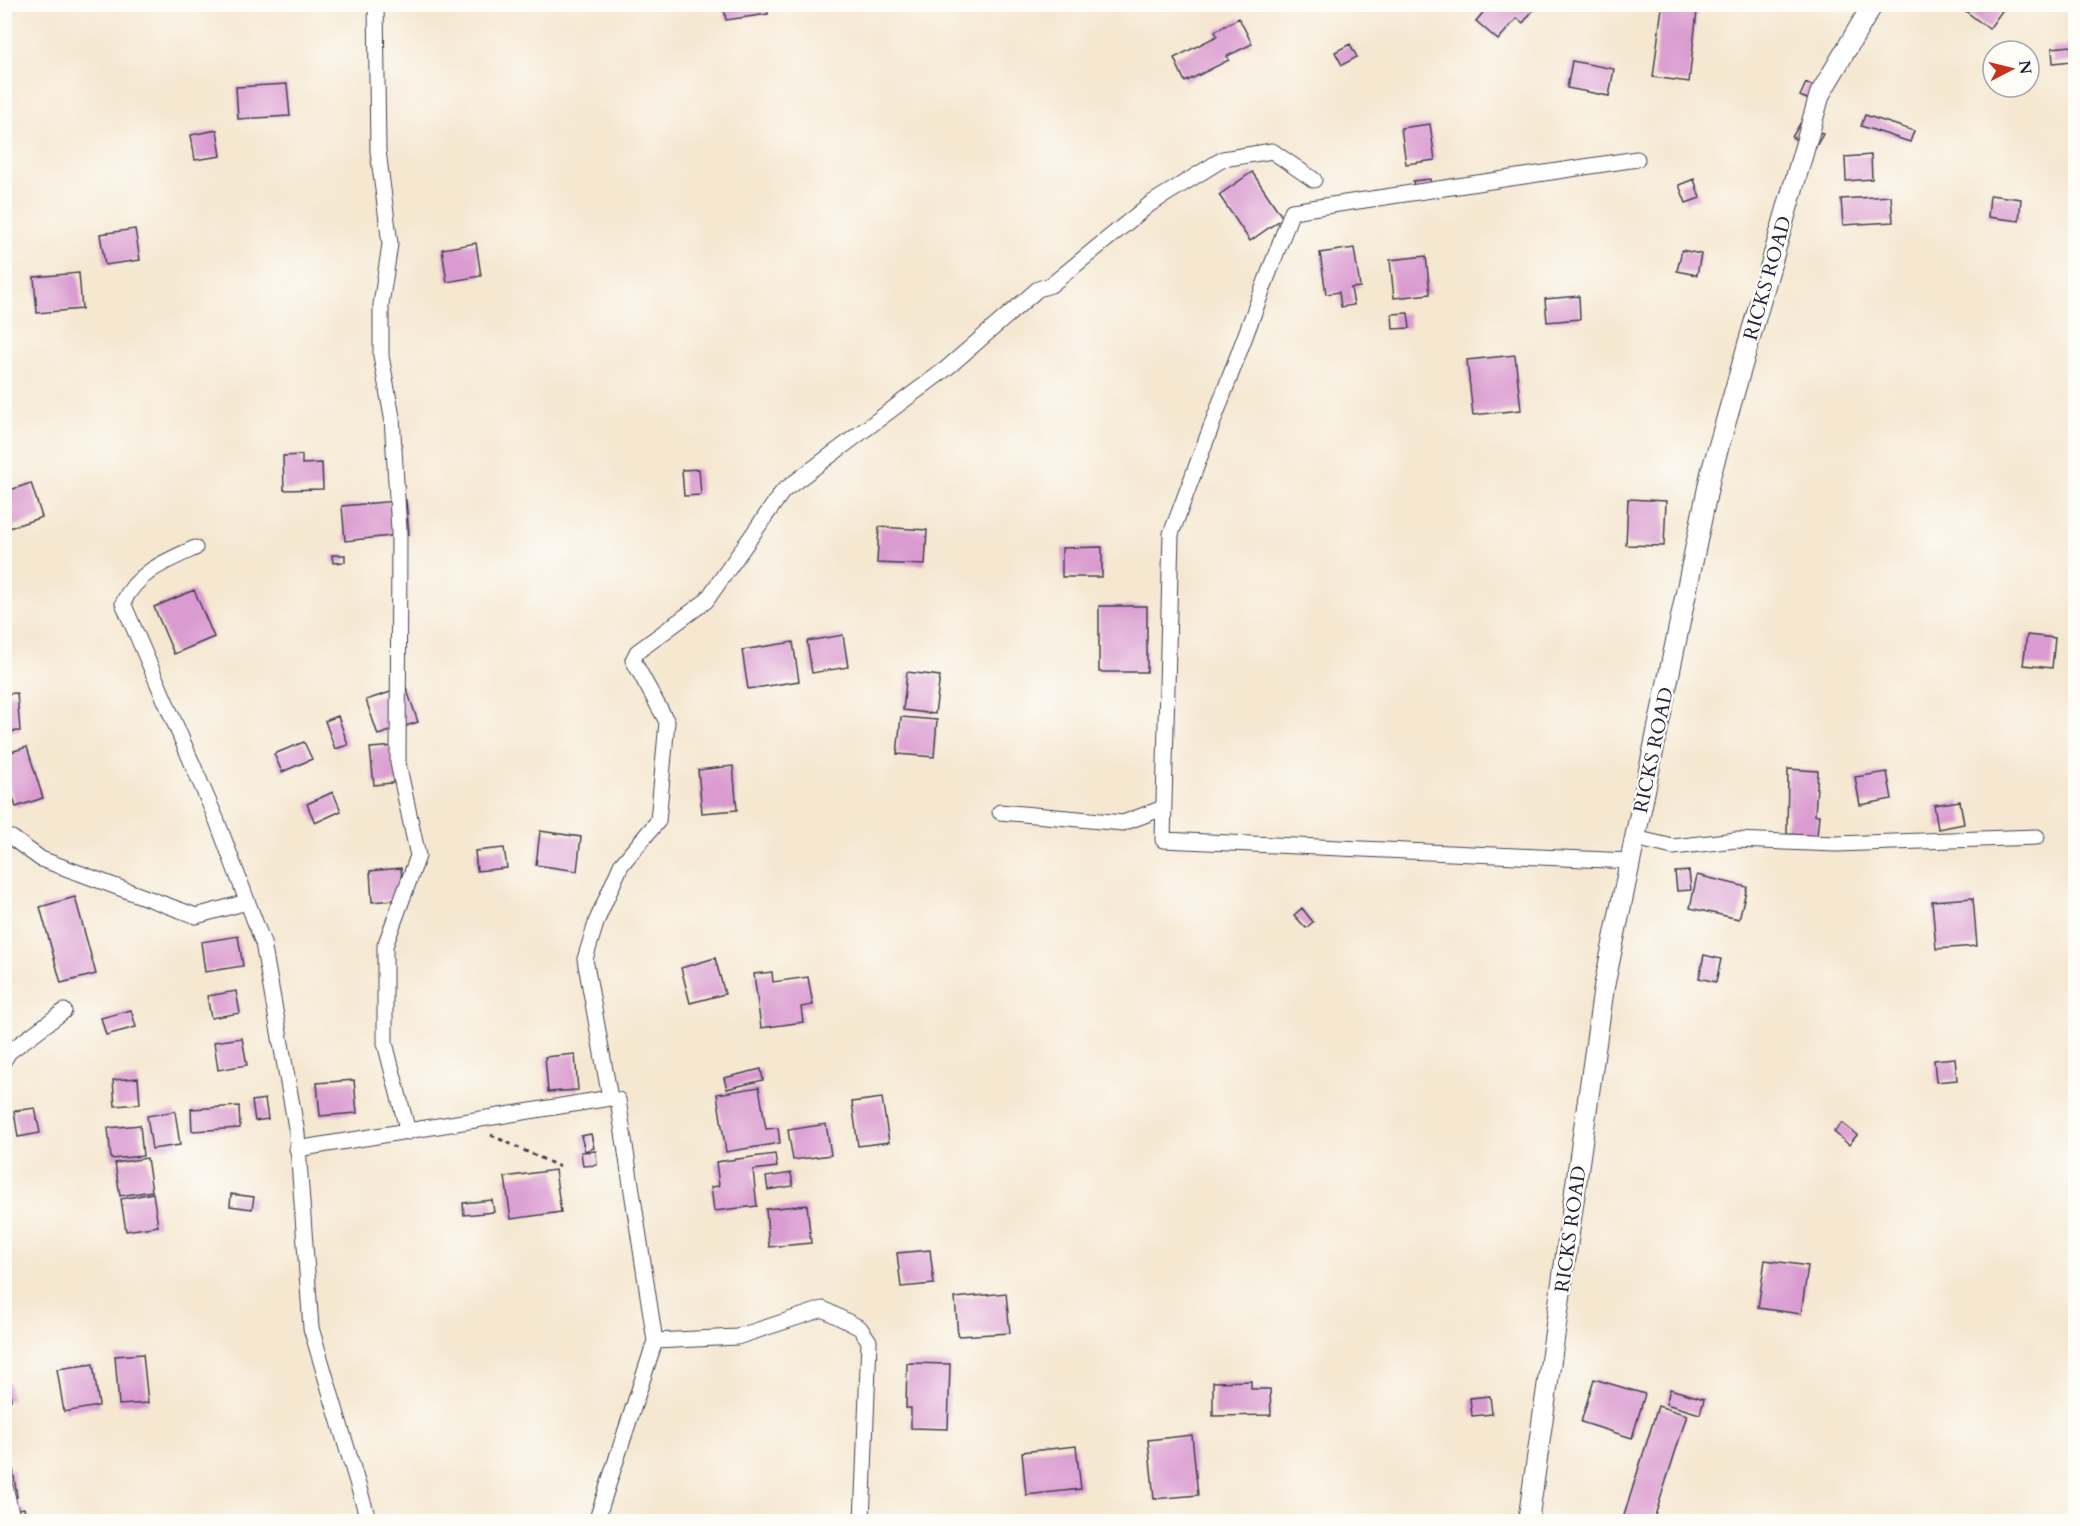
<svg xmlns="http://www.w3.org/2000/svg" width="2080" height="1526" viewBox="0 0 2080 1526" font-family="Cardo,serif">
<rect width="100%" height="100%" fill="#fdfcf7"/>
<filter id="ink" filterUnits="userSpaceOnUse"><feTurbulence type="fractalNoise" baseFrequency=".0167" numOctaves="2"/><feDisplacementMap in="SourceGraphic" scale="12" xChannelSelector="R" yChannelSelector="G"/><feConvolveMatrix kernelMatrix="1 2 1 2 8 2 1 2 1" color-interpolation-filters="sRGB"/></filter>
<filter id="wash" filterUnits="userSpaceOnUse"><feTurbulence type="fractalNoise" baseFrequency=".008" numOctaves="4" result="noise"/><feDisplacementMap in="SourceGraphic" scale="24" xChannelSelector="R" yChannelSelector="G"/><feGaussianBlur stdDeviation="1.35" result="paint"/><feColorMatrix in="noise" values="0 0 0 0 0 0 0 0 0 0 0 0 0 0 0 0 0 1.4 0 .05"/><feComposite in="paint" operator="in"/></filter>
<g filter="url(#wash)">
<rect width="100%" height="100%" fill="#f5e7d0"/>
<g id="blocks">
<path fill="#da9bd0" d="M723 4H767L768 14 726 20Z
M1490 4H1538L1523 23 1517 18 1498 40 1476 21Z
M1966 4H2007L1989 29 1963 9Z
M1662 7 1697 11 1689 82 1653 77Z
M1239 18 1252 44 1227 56 1229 60 1185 82 1174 58 1217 36 1215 31Z
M1350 44 1357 57 1342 65 1335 52Z
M2071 46 2072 61 2053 63 2052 48Z
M1572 61 1614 69 1609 96 1567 88Z
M1806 83 1825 91 1819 104 1800 96Z
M287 84 290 116 238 119 236 87Z
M1865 115 1914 131 1910 142 1861 126Z
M1801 122 1823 134 1814 150 1792 137Z
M1430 124 1435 160 1406 164 1401 128Z
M217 130 221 156 195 160 191 135Z
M1871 155 1872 179 1846 181 1845 157Z
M1252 172 1283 218 1250 241 1219 195Z
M1430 179 1432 192 1415 194 1413 181Z
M1694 179 1700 198 1686 203 1679 185Z
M1990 195 2021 199 2019 221 1988 217Z
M1891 196 1893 222 1843 225 1841 199Z
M135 229 140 260 105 265 100 234Z
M476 243 481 276 447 282 442 249Z
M1354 248 1360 287 1351 288 1354 305 1341 307 1339 292 1326 294 1320 253Z
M1682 250 1701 254 1697 275 1677 271Z
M1426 256 1430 294 1394 298 1390 260Z
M79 273 82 309 37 313 34 277Z
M1579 296 1580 319 1547 322 1545 299Z
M1408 313 1410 328 1393 329 1392 314Z
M1515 355 1521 410 1473 415 1467 360Z
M302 455V464L322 463 323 489 284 490 283 456Z
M699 469 701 495 684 496 682 470Z
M31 483 42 517 9 528 4 513V492Z
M1628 499 1666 501 1664 546 1626 545Z
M406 500 409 534 345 541 342 506Z
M879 527 927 530 925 565 877 563Z
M1102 547V577H1062V548Z
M332 555H345V562L333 563Z
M194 590 214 637 174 654 154 607Z
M1099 606H1147V672H1099Z
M843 635 848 667 812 673 807 641Z
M2027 635 2055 638 2052 668 2023 665Z
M793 642 799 681 748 689 742 650Z
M907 672 940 676 935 714 903 710Z
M406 687 418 722 378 735 366 700Z
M17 693 20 731 4 732V694Z
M338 716 348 745 335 749 325 721Z
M901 717 937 720 934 757 897 754Z
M304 742 312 759 282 772 274 754Z
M396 746 400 782 374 785 370 748Z
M27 747 43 798 16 807 4 771V754Z
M733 766 737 810 702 813 698 770Z
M1788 769 1818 771 1815 815H1819L1817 836 1787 834Z
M1887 772 1892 799 1860 805 1855 777Z
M333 792 341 811 315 823 307 804Z
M1960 801 1964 824 1938 829 1934 805Z
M540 831 581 837 577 871 536 865Z
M504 848 507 868 477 871 475 851Z
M401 868 404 899 372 902 370 871Z
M1689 871 1691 890 1677 891 1675 872Z
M1697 875 1747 887 1739 919 1690 908Z
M75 897 96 974 61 983 40 907Z
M1973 898 1977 946 1936 949 1932 901Z
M1302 908 1313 922 1306 928 1294 915Z
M238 936 243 966 205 972 201 942Z
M1704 955 1721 959 1716 982 1699 978Z
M715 958 725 994 690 1003 681 968Z
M772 972 773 982 808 977 813 1005 801 1007 803 1022 761 1028 754 974Z
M236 991 240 1013 211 1018 207 996Z
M131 1010 136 1027 106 1035 101 1018Z
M242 1038 247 1065 218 1070 214 1042Z
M575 1054 578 1090 548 1092 545 1057Z
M1955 1058 1957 1080 1936 1082 1934 1060Z
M761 1069 763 1080 727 1089 724 1078Z
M138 1078 140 1104 115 1106 113 1080Z
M354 1080 357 1113 320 1116 317 1083Z
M759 1087 766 1129 778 1128 780 1143 726 1152 717 1094Z
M882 1098 889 1142 858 1146 852 1102Z
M265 1099 268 1119 255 1121 252 1101Z
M239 1106 240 1128 192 1131 191 1109Z
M35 1108 40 1133 18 1137 14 1111Z
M175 1111 180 1145 152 1149 147 1116Z
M1842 1123 1857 1135 1849 1145 1834 1132Z
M826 1124 831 1155 793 1160 788 1130Z
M140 1125 143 1156 111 1159 108 1128Z
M591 1134 594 1148 585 1151 581 1136Z
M596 1151 597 1165 583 1166 581 1152Z
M775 1154 777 1167 753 1170 757 1206 714 1211 711 1187 719 1186 716 1162Z
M147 1158 152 1191 120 1196 115 1163Z
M555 1170 561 1212 511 1219 505 1177Z
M791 1173 793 1186 768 1190 766 1177Z
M153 1193 158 1226 126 1231 121 1199Z
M231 1194 254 1197 252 1209 230 1206Z
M492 1200 494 1212 464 1215 463 1203Z
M807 1205 811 1243 769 1247 766 1209Z
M930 1250 934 1284 901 1287 897 1253Z
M1765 1260 1808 1266 1801 1314 1758 1308Z
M1006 1293 1010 1333 958 1336 955 1298Z
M143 1354 148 1403 119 1405 115 1356Z
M907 1363 950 1364 948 1429 911 1428V1408H906Z
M93 1364 99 1406 64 1412 57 1369Z
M1594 1379 1645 1394 1632 1438 1581 1422Z
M1251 1381V1389H1270L1271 1415 1213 1416V1382Z
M9 1382 11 1400 4 1401V1383Z
M1670 1389 1704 1399 1700 1414 1666 1404Z
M1490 1396 1492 1414 1472 1416 1470 1398Z
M1658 1406 1687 1415 1653 1522H1622Z
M1192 1435 1198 1495 1154 1499 1148 1440Z
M1076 1446 1081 1489 1026 1495 1022 1452Z
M13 1469 17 1497 4 1499V1471Z
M24 1508 27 1522H4V1511Z"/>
</g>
</g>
<g filter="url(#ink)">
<use href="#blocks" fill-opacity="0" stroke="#424051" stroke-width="1.5"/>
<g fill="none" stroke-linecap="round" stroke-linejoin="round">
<g stroke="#424051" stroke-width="17">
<path id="minor" d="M376 4 378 151 390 244 381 305V356L392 417 399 530 398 763 418 856 385 946V1043L408 1132
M195 548C166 561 136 573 123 603L217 821 263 943 297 1133 311 1328 369 1522
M1000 812 1123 823 1163 808
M12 838 41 859 196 916 247 902
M1635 838 1673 847 1736 840 1836 844 2037 837
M1630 861 1163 840 1171 534 1292 211 1637 159
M4 1060 9 1052 64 1011
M610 1098 585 959 597 920 621 865 658 821 667 722 633 660 637 652 706 601 783 491 947 368 1038 289 1051 285 1150 204 1223 159 1272 151 1314 180
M297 1149 610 1098 618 1100 655 1341 596 1522
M655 1341 737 1337 823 1309 860 1328 869 1341 862 1522
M4 1482 13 1522"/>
</g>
<g stroke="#424051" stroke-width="22">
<path id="tertiary" d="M1528 1522 1604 987 1711 473 1820 94 1873 4"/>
</g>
<path stroke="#424051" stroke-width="3" stroke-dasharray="4.5 4.5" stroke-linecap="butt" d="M491 1135 560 1167"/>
<use href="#minor" stroke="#fff" stroke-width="15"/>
<use href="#tertiary" stroke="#fff" stroke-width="20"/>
</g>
</g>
<g text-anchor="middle" stroke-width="4.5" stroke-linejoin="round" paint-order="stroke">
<g font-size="20" fill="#22223b" stroke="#fdfcf7">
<text transform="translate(1767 278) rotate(-74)" y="7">RICKS ROAD</text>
<text transform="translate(1653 750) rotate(-78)" y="7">RICKS ROAD</text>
<text transform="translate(1570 1229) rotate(-82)" y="7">RICKS ROAD</text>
</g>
</g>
<rect width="2080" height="1526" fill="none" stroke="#fdfcf7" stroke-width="24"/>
<g transform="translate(2011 69) rotate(83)"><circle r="28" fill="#fdfcf7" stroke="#a5a5ac" stroke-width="1.5"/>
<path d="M0-4.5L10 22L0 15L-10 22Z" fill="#c8321e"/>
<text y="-9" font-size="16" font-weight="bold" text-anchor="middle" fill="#22223b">N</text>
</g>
</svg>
